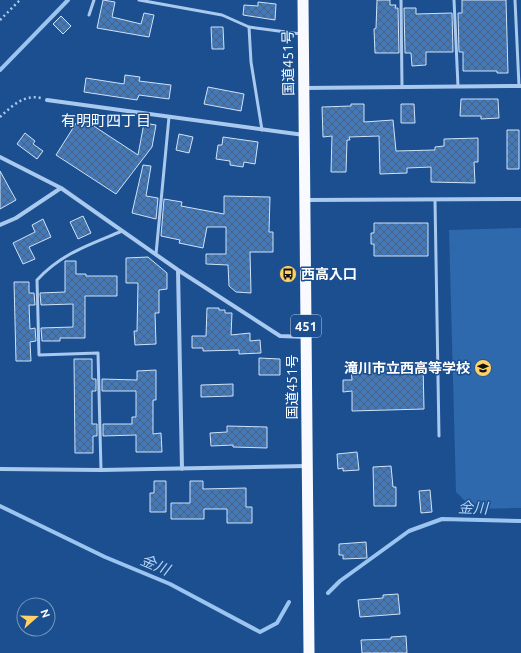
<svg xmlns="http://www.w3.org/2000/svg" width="521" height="653" viewBox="0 0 521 653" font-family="Ubuntu,'Noto Sans JP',sans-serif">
<defs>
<pattern id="building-cross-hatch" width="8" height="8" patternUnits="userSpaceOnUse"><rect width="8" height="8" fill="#4478b7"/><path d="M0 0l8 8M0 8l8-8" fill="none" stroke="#486282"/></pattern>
</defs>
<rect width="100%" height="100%" fill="#1b4f8f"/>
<path fill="#2e69ad" d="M521 228V508L473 509 456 492 449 230Z"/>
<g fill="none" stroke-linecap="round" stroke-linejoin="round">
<path stroke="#9cc4f0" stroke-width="4" d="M0 70 68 0
M0 506 105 557 170 584 260 632 277 623 289 602
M328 593 340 581 409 531 442 519 521 521"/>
</g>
<path fill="url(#building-cross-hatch)" stroke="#cfe3fa" d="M103 0 115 2 112 17 141 24 144 13 154 15 149 37 97 28Z
M377 0H390V5H396L395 8H398L399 53H375L374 29 376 28Z
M462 0H506L508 73H497V71H463V52H459L458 13H462Z
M258 2 276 4 275 20 243 15 244 5 258 6Z
M404 8H416V14L452 13 453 52H426V65L412 66 411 53H405Z
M61 16 71 26 63 34 53 24Z
M211 27H223L224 49H212Z
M125 75 140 77 139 81 171 85 169 99 139 95 137 100 84 92 86 78 124 84Z
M208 87 244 94 241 111 204 104Z
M461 99H498L499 118 481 119V116H460Z
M351 104H364V122L393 120 396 151 435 150V147L444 146V139L478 138V162H474L475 183 431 182V167L407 168V173L380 174 379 136 349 137 350 140H347L346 172H331L332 136 323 137 322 107 351 106Z
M401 104H414L415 123H401Z
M80 117 138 155 144 123 156 125 152 147 116 194 56 155Z
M507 130H519V169H507Z
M25 133 35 141 33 144 43 151 37 159 17 144Z
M179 134 193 137 189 153 176 150Z
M223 137 258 142 255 164 244 162 243 167 230 165V161L216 159 218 145H222Z
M143 165 151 166 146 196 158 198 156 219 132 213Z
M0 171 16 200 0 209Z
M224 196 270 197 269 232H273V252H250L251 293 236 292 229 286 228 265 206 264V254H226V227H207L203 248 179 243 180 240 161 236 164 199 182 202 181 206 224 214Z
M83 216 91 233 78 239 70 222Z
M43 219 51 237 29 247 35 259 23 264 13 243 35 232 32 225Z
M374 223H428V256H374V244H371V233H374Z
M148 257 167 273V289L159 290V313H155L156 344 135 345 134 331H137L138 283H126V258Z
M65 261H76V274H86V276H117V296H85V338H60V341H42L41 328 73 327V304L41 305 40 293 65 292Z
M14 282H29V293H34L35 305H29L30 329 35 328 36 341 30 342 31 361H16Z
M207 308H219V310H225V313H232L231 335 250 333V341L260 340 261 353 239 354V350L203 351V348H192V336H206Z
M259 358 280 359V375H259Z
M74 359H92V379H96V391H92V424H97V436H93V453H75Z
M423 364 424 409 352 411V391L343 392V380H352L351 366Z
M156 370V400H153V434L161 433 162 452H136V435L103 436V424H132V417H136V391H102V379L137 380V371Z
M233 384V396L201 397V385Z
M227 426 267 427V448L233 447V445L211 446 210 433 227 432Z
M357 452 359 470 343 471V468L338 469 337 454Z
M391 466 393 487H396V506H374L373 467Z
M154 481H166V512H150V493H154Z
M190 481H203V489L246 488V507H252V523H227V509H204V519H171V503H190Z
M430 490 432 512 421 513 419 491Z
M366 542 367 558 343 559V555H339V544Z
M398 594 400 614 360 617 358 600 383 598V595Z
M406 636 407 653H362L361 640 391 639V637Z"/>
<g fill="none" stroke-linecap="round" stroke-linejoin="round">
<path stroke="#a9c9ee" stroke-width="2.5" stroke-dasharray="2 3" stroke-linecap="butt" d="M0 20 20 0
M0 117C12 106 24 94 41 98"/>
<path stroke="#a9c9ee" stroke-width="3" d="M139 0 222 15 249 27 301 34
M401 0 402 87
M454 0 458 86
M515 0 519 86
M89 15 94 0
M249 27 251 62 262 130
M435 200 439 436
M156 254 169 117
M101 470 98 353 39 355 37 280C62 253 89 245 122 231"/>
<path stroke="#a9c9ee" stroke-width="4" d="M304 88 521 86
M47 100 304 135
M0 157 61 188 178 270 280 336 306 337
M306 200 521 199
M0 225 16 218 61 188
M178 270 182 469
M0 469 101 470 306 466"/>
<path stroke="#f8faff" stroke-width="11" d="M303 0 309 653"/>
</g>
<defs>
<g id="bus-disc" transform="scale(0.9)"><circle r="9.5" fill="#ffd166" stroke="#1b4f8f"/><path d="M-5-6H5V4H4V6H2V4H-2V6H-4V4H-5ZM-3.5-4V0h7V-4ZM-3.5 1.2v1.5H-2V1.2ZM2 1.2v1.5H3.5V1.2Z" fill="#111"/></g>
<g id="school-disc" transform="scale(0.9)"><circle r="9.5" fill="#ffd166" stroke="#1b4f8f"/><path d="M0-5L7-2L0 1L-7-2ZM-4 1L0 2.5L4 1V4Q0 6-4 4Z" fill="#111"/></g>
</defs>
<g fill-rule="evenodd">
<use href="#bus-disc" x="288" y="274"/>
<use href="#school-disc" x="483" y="368"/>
</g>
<g text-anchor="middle" stroke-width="3" stroke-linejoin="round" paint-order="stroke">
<rect fill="#1b4f8f" stroke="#bbcadd" stroke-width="1" x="291" y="315" width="30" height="22" rx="3"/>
<g font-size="13" font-weight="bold" fill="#fff">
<text x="306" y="331">451</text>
</g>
<g font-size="14" fill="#fff" stroke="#1b4f8f">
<text transform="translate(288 63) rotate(-91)" y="5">国道451号</text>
<text transform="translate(292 387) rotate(-90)" y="5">国道451号</text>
</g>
<g font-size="14" font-weight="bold" fill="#fff" stroke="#1b4f8f" text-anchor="start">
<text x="301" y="279">西高入口</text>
<text x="470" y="373" text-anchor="end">滝川市立西高等学校</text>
</g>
<g font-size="15" fill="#fff" stroke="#1b4f8f">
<text x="106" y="126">有明町四丁目</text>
</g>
<g font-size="15" font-style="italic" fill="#b5d3f5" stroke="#1b4f8f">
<text transform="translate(473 508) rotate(2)" y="5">金川</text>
<text transform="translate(155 565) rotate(23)" y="5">金川</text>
</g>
</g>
<g transform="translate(36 617) rotate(70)"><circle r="19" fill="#1b4f8f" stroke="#7695bc"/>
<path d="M0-3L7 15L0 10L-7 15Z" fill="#ffd166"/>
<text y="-6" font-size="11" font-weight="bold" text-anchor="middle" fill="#ffffff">N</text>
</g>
</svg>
